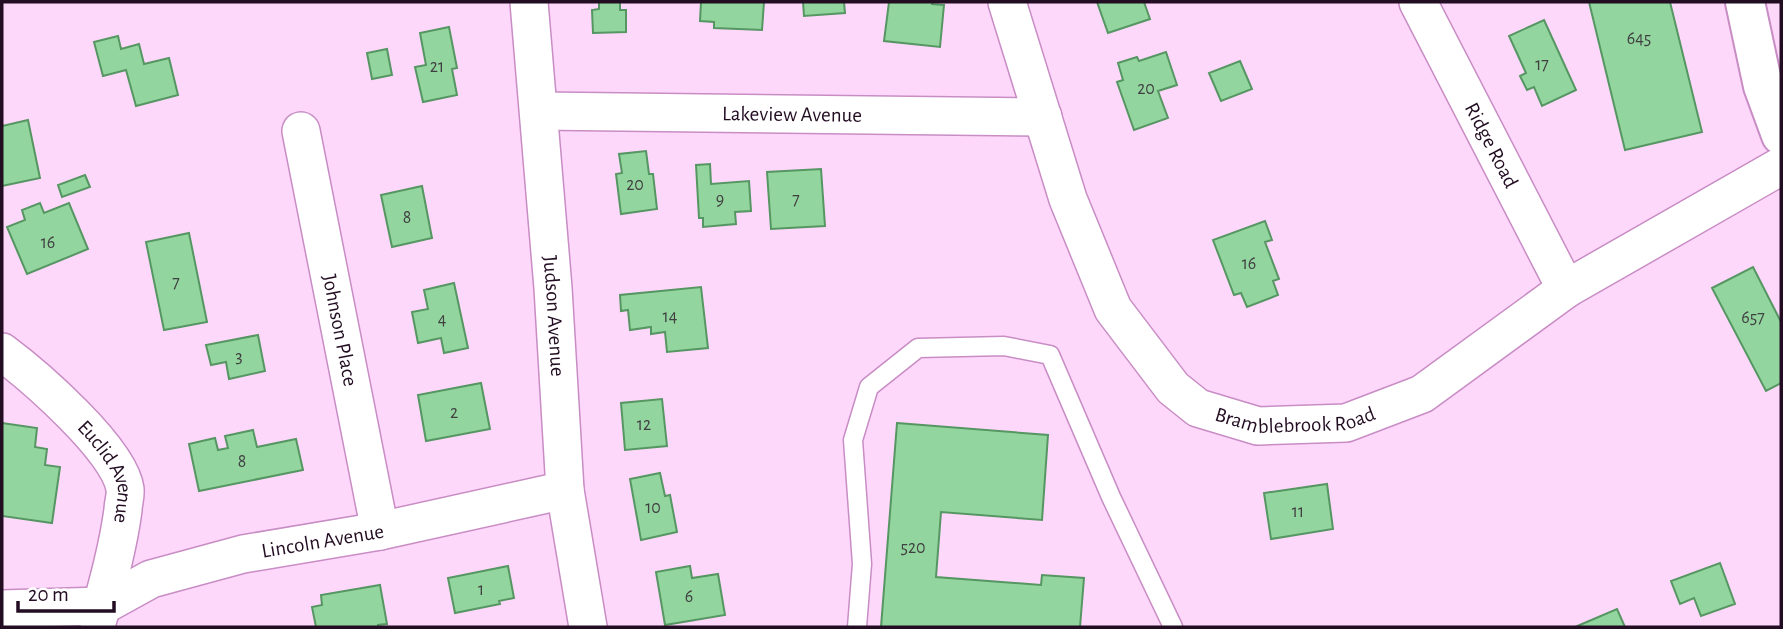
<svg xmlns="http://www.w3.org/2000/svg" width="1783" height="629" viewBox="0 0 1783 629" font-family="'Alegreya Sans',sans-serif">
<rect width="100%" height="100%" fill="#fed8fb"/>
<path fill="#93d59e" stroke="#569663" stroke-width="2" d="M599 2H620V10H626V32L593 33 592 10 599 9Z
M701 2H764L762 30 714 28V22L700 21Z
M803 2H844L845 13 804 16Z
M889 2H932V4L944 5 940 47 884 41Z
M1097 2H1144L1150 19 1108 33Z
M1589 2H1670L1702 132 1625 150Z
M1544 20 1576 90 1542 106 1534 87 1527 90 1520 76 1526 73 1509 36Z
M449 27 457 68 452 69 457 95 423 102 415 67 426 65 420 33Z
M118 36 121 49 139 44 144 64 169 58 178 95 136 106 126 70 103 76 94 42Z
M387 49 392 75 372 79 367 53Z
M1166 52 1177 85 1158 91 1168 118 1134 130 1117 82 1123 80 1118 63 1137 57 1139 61Z
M1240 61 1252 89 1221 101 1209 73Z
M28 120 40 178 2 186V126Z
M646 151 649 174H653L657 209 621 214 616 174 622 173 619 154Z
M710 164 711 184 749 181 751 211 735 212 736 224 703 227V218H699L696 165Z
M821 169 825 226 771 229 767 172Z
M85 175 90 187 62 197 58 185Z
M422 186 432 238 392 247 381 195Z
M40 203 44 213 69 203 88 249 27 274 7 227 25 220 22 210Z
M1265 221 1272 240 1265 242 1279 279 1273 281 1278 295 1247 307 1241 293 1234 295 1213 240Z
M189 233 207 322 164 330 146 242Z
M1753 267 1781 322V383L1766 391 1712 288Z
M454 283 468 348 444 353 441 338 418 343 412 312 428 309 424 290Z
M701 287 708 348 667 352 665 332 651 334V327L630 330 628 310 621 311 620 295Z
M258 335 265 371 229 379 226 362 211 365 206 345Z
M481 383 490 429 426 441 418 395Z
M662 399 667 446 625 450 621 403Z
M2 423 37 428 35 447 47 449 45 465 60 467 52 523 2 516Z
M897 423 1048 435 1042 520 941 512 936 577 1041 585 1042 575 1084 578 1080 627H881Z
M253 430 257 447 296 439 303 470 199 491 189 444 215 438 218 450 228 448 225 436Z
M660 473 665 496 670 495 677 532 641 540 630 479Z
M1327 484 1333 529 1271 539 1264 493Z
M1720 563 1735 604 1701 616 1694 598 1680 604 1671 581Z
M508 566 514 598 499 601 500 604 455 613 448 578Z
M690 566 692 578 718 574 725 615 665 625 656 572Z
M380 585 387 624 378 625V627H316L312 607 322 605 321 595Z
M1617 609 1625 627H1575Z"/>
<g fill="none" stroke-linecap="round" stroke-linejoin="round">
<g stroke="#c88dc4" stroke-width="21">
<path id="service" d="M857 627 862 564 853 440 869 387 918 348 1004 346 1050 355 1111 497 1173 627"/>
</g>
<g stroke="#c88dc4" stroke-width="40">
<g id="minor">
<path id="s1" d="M529 2 553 288 565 490 588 627"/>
<path id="s2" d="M1007 2 1068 199 1113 309 1173 388 1198 408 1258 426 1346 423 1422 394 1566 289 1781 166"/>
<path id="s3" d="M1418 2 1566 289"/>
<path id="s4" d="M540 111 1043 117"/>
<path id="s5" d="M301 131 380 531"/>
<path id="s6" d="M2 352C33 375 120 450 125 489 126 495 123 504 123 510 118 547 108 583 98 619"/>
<path id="s7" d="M2 609 102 606 151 579 243 554 380 531 565 490"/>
</g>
</g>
<g stroke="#c88dc4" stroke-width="42">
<path id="secondary" d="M1745 2 1763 86 1781 135"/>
</g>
<use href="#service" stroke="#fff" stroke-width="18"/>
<use href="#minor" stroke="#fff" stroke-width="37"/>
<use href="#secondary" stroke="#fff" stroke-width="38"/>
</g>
<g text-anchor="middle" stroke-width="7" stroke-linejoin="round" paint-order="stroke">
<g font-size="18" fill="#3f3f41">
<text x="1639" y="44">645</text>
<text x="1542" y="70">17</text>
<text x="437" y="72">21</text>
<text x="1146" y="94">20</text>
<text x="635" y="190">20</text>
<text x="720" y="205">9</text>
<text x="796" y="205">7</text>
<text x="407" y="223">8</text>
<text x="48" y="248">16</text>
<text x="1249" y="269">16</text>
<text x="176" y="288">7</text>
<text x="670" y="322">14</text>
<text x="1753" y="323">657</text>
<text x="442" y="325">4</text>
<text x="239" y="362">3</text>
<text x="454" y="418">2</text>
<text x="644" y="430">12</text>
<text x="242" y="467">8</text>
<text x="653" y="513">10</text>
<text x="1298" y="517">11</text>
<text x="913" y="553">520</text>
<text x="481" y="595">1</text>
<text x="689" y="602">6</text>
</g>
<g font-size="21" fill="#230d22" stroke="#fff">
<text dy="7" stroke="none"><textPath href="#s4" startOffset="252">Lakeview Avenue</textPath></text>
<text dy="7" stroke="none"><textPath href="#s3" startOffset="161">Ridge Road</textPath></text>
<text dy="7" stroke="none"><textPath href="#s1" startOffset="315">Judson Avenue</textPath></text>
<text dy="7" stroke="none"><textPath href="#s5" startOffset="203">Johnson Place</textPath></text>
<text dy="7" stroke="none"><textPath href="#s2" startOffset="556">Bramblebrook Road</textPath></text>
<text dy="7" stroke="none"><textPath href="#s6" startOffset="164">Euclid Avenue</textPath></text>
<text dy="7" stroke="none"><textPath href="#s7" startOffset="332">Lincoln Avenue</textPath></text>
</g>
</g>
<rect width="1783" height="629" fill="none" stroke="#230d22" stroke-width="7"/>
<path d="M18 601v10h96v-10" fill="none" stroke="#230d22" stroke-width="3.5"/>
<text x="28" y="601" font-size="21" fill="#230d22" stroke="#ffffff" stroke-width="5" paint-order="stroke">20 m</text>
</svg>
